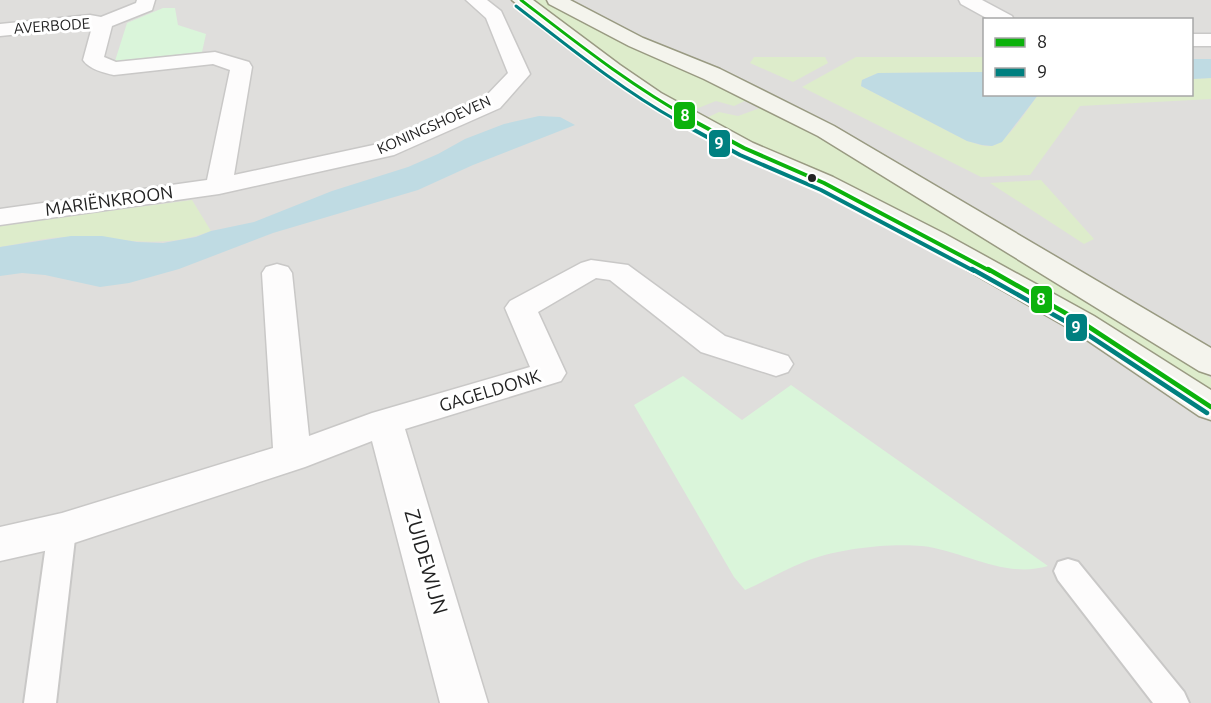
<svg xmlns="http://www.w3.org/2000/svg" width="1211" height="703" viewBox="0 0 1211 703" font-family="Ubuntu,sans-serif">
<rect width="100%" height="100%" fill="#f0eeeb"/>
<path fill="#dfdedc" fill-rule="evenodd" d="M0 0H1211V703H0ZM984 20H1192V94H984Z"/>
<path fill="#ddeccb" d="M531 0H545L576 19 749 99 734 106 716 101 691 111 603 53Z
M754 57H825L828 63 793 82 750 63Z
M856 57H984V72L878 73 862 80 861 86 967 141C975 143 983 147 991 146 1007 144 1028 108 1038 95L1192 94V79L1211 78V99L1080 106 1030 175 981 177 802 87Z
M763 107 867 165 1211 378V394L831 179 704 119 719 112 738 116Z
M1041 180 1094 239 1084 244 990 183Z
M192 200 211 231C162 250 124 238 74 237 50 236 24 243 0 247V225Z"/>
<path fill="#daf5da" d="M163 8H175L178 25 206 34 202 52 115 61 127 23Z
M683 376 742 420 791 385 1048 566C1004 579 965 551 922 546 888 543 835 549 804 562 784 570 765 581 745 590L734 577 634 405Z"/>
<path fill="#bfdbe3" d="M1192 59H1211V78L1192 79Z
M984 72V94L1038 95 1002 142 992 146 982 145 967 141 861 86 862 80 878 73Z
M539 116 560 117 575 125 473 165 418 190 273 233 179 269 129 283 100 287 45 275 22 273 0 276V247L71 236H102L137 242 163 243 196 237 211 231 254 222 332 191 408 167 438 154 465 139 504 124Z"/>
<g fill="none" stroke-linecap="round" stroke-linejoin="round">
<g stroke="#c9c8c7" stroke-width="4">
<path id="service" d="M62 519 72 522 76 530 56 703H24L48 530 52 522Z
M1068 559 1078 562 1184 692 1189 703H1153L1058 580 1054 571 1058 562Z"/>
</g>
<g stroke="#c9c8c7" stroke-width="3">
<path id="minor" d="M137 0H155L152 10 112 26 104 57 116 62 215 52 249 62 252 67 234 175 378 144 484 98 508 73 486 18 466 0H487L501 11 530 74 500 108 394 155 219 194 0 225V209L207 180 230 70 213 64 114 75C104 73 89 69 83 60L92 27H90L0 36V24L90 15 101 17 136 3Z
M959 0H982L1012 16 1014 20H990L961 4Z
M1192 34H1211V46H1192Z
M591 260 628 265 725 336 788 356 793 364 788 372 776 376 701 352 610 280 596 278 538 312 566 373 561 381 405 429 488 703H440L372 441 305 467 62 547 0 561V527L62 513 273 448 262 273 266 267 277 264 288 267 292 273 309 436 372 413 530 367 505 308 510 301 581 263Z"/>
</g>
<g stroke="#999a82" stroke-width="3">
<path id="secondary" d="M512 0H533L620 65 661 93 753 143 833 177 945 234 1094 316 1211 390V420L1199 416 1072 330 925 246 815 189 735 153 645 103 604 75Z
M547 0H570L643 38 720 69 834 126 1211 348V375L1199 371 818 136 704 79 629 46 549 4Z"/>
</g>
<use href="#service" fill="#fdfcfc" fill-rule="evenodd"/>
<use href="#minor" fill="#fdfcfc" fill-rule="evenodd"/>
<use href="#secondary" fill="#f4f4ed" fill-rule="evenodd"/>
<g stroke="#fff" stroke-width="6">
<path id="bus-1-far2" d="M521 0C577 43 631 86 693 120"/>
</g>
<g stroke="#fff" stroke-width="8">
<path id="bus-1-far1" d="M690 119 744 148 824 183 990 271"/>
</g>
<g stroke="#fff" stroke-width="9">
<path id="bus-1" d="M988 269 1083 323 1211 407"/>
</g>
<g stroke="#fff" stroke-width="6">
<path id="bus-2-far2" d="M516 6C568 46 619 88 676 120"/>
</g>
<g stroke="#fff" stroke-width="8">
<path id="bus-2-far1" d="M674 119 740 155 821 190 974 271"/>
</g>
<g stroke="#fff" stroke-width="9">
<path id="bus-2" d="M972 269 1079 329 1207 413"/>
</g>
<use href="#bus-1-far2" stroke="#0cb20c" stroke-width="3"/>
<use href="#bus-1-far1" stroke="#0cb20c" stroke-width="4"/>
<use href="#bus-1" stroke="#0cb20c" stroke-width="4.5"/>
<use href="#bus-2-far2" stroke="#008080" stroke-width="3"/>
<use href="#bus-2-far1" stroke="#008080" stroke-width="4"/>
<use href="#bus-2" stroke="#008080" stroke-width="4.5"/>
</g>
<circle fill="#222" stroke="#fff" stroke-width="2" cx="812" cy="178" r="5"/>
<g text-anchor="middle" stroke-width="6" stroke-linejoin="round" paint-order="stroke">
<g font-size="15" fill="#222" stroke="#fff">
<text transform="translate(52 26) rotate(-4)" y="5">AVERBODE</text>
<text transform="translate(434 125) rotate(-24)" y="5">KONINGSHOEVEN</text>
</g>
<g font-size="18" fill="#222" stroke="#fff">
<text transform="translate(109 201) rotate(-8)" y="6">MARIËNKROON</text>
<text transform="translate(490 391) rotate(-17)" y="6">GAGELDONK</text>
</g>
<g font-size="21" fill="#222" stroke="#fff">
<text transform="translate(426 562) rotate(74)" y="7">ZUIDEWIJN</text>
</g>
</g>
<g stroke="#fff" stroke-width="2">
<rect x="673" y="101" width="23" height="29" rx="6" fill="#0cb20c"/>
<rect x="708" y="129" width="23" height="29" rx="6" fill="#008080"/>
<rect x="1030" y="285" width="23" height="29" rx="6" fill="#0cb20c"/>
<rect x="1065" y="313" width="23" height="29" rx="6" fill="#008080"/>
</g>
<g font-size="16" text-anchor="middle" font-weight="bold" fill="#fff">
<text x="685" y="121">8</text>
<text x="719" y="149">9</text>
<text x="1041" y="305">8</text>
<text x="1076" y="333">9</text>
</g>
<rect x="983" y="18" width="210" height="78" fill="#ffffff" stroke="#a7a7a7" stroke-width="1.5"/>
<rect x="995" y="38" width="30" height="9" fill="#0cb20c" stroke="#a7a7a7" stroke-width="1.5"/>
<text x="1037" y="48" font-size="18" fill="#222222">8</text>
<rect x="995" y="68" width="30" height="9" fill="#008080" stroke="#a7a7a7" stroke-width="1.5"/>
<text x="1037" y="78" font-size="18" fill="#222222">9</text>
</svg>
